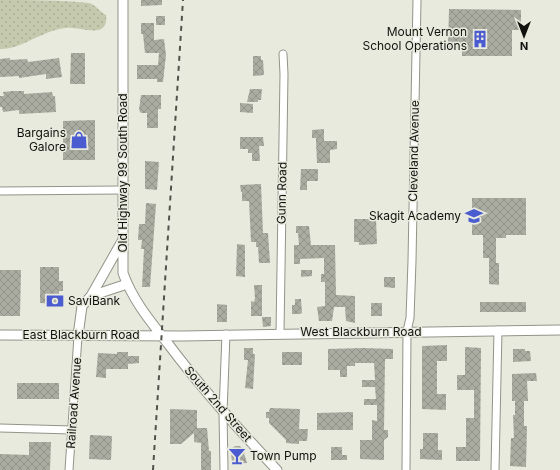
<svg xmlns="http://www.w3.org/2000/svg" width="560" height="470" viewBox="0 0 560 470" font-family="Inter,sans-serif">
<defs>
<pattern id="grass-dots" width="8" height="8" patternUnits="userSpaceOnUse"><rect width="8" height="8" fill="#c5c9ad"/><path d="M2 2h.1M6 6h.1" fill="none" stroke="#a8ac94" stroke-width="1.8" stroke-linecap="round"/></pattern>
<pattern id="building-cross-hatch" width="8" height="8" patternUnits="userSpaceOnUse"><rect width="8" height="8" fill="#aaaca1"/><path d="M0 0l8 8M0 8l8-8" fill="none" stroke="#919389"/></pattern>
</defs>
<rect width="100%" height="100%" fill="#e9eade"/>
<path fill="url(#grass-dots)" d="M0 0C29 0 62 0 89 3 95 4 100 12 106 15 109 41 80 26 65 28 41 31 20 50 0 49Z"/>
<path fill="url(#building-cross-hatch)" d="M141 0H162V5L141 6Z
M449 9 521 10V30H512V56H462V48H448Z
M156 16H165V25H156Z
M141 23H154V40L164 39 166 55 163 82H157V79H137V65H158L159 53H145L143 34H141Z
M71 53H85V84H70Z
M253 56H261V60H263L264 75 253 76Z
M10 58V60L27 59 28 62 59 58 62 77 46 79V74L19 78V76L0 77V59Z
M250 89H262L261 100H258V102H247Z
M13 91H24V94L52 92 53 96H55L56 112 19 114V110L3 112 2 107H0V96H4L3 92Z
M141 95H161V109H158V128H147V113H141L139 110Z
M240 103 253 104V113L240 112Z
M95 120V160H63V121Z
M324 129V141H337V149L330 150V163H317L316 142V138H312V130Z
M240 137H263L264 146H259L260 161H252V153H248V149H240Z
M145 161 159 162 157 190 145 189Z
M301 169H318V181H307V190H300Z
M261 184 263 233H268L270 263H259L258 247H256V242H251L249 201H242V192H241L240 185Z
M472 198H526V235H506V238H496V263H499V285L489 284V258H483V235H472Z
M146 203 156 204 150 287H142L144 249H141L142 240H138L139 224H145Z
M354 219H376L377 244 359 245V242H354Z
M296 226H309L311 245H335L336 295 355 296V323L346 321 345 307H334L332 321H319L317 307 325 306V282H321V274H324V258L300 259V264H294V245H299L298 233H296Z
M237 244 245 245V277L236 276Z
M40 267H59V281H63V291H59V299L63 302 58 307 55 304 40 303Z
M0 270H21L20 316H0Z
M301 270H312V276L301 277Z
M384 277H395V288L384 287Z
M254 285H262V316H251V301L254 302 255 298Z
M295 299H301L302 313 300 314H292V305H295Z
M480 302H526V312H480Z
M371 303H382V316H371Z
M217 304 227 305V322H217Z
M262 317H271V326L263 327Z
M447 345V361H437V394H446V410L422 409V346Z
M465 347 481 348 480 461H456V447H466V418H474V390H457V375H465Z
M244 348H253V354H255L253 389 245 388 248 360H244Z
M363 348 393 349V359H385L384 430H388V437L384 440V460L360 459V440H372V420L377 421V405H364V399H376L375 387H362V380H375L374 363H355V366H347V377H340V370H328V349Z
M513 349H525V351H530L531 361 513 362Z
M117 352H128V356H139V363L128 364V369H106V378L96 377 98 353 117 354Z
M282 352H302V365H282Z
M536 373 537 381H527L528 401H524V426H527L526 467 510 466 511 438H514L513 415H515V401H512V374Z
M17 383H59V399H17Z
M270 408 300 409 299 429H308L307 441H299V444L286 443V440L269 423V418H266V412H269Z
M170 409 197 410V428H207L209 451H211V470H201V443L194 442V433L181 444H170Z
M353 412V430H317V413Z
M423 433H438V450H442V460L420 459V449H423Z
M90 435 112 436 111 460 89 459Z
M29 442H51L50 470H0V454L29 455Z
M235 446H240L245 452 244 453 247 463 232 464 231 449Z
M331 447H342V455H347V460H331Z"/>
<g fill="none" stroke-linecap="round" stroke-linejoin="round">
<g stroke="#929489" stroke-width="9">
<path id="minor" d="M0 191 122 190
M280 333 284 74 283 54
M0 428 72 430
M69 470 78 336
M224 470 223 413 226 334
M406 470 407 331 410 318 412 261 417 0
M495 470 498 330"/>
</g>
<g stroke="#929489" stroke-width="11">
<path id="tertiary" d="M123 0V273C133 301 151 322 169 345 202 389 239 430 277 470
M91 296 127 284
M0 335 183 336 560 330
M78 336 82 306 91 296 121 243"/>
</g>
<use href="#minor" stroke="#fff" stroke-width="7"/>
<use href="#tertiary" stroke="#fff" stroke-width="9"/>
<path stroke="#52524c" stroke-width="2" stroke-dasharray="5 5" stroke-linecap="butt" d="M153 470 183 0"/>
</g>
<defs>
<g id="building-bare" transform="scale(1.38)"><path d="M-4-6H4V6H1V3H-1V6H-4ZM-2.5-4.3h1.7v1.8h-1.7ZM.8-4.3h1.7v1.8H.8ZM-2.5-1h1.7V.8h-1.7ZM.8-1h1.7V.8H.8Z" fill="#4b5bd0" stroke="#e9eade" stroke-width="2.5" paint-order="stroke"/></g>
<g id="shop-bare" transform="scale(1.38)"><path d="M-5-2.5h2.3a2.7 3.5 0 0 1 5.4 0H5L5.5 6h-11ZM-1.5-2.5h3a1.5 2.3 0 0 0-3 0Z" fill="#4b5bd0" stroke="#e9eade" stroke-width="2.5" paint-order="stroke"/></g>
<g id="school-bare" transform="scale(1.38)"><path d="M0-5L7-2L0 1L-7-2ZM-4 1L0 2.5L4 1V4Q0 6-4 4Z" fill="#4b5bd0" stroke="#e9eade" stroke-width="2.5" paint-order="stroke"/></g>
<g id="bank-bare" transform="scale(1.38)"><path d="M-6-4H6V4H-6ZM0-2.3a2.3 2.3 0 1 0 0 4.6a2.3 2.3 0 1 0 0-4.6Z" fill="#4b5bd0" stroke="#e9eade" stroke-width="2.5" paint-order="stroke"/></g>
<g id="bar-bare" transform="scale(1.38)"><path d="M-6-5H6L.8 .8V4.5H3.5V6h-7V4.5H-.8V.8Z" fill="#4b5bd0" stroke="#e9eade" stroke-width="2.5" paint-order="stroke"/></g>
</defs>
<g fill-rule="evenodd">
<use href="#building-bare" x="480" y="39"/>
<use href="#shop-bare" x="79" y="140"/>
<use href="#school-bare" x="474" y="216"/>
<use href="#bank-bare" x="55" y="301"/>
<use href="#bar-bare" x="237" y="456"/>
</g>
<g text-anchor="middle" stroke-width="3" stroke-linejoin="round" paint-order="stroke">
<g font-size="12" fill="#11110d" stroke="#e9eade" text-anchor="end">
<text x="467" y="36">Mount Vernon<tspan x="467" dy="14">School Operations</tspan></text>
<text x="66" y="137">Bargains<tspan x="66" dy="14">Galore</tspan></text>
<text x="461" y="220">Skagit Academy</text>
<text x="68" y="305" text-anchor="start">SaviBank</text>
<text x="250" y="460" text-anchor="start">Town Pump</text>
</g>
<g font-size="12" fill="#11110d" stroke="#e9eade">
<text transform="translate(414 151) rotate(-89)" y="4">Cleveland Avenue</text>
<text transform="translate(123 173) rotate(-90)" y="4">Old Highway 99 South Road</text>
<text transform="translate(282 193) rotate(-89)" y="4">Gunn Road</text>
<text x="361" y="336">West Blackburn Road</text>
<text x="81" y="339">East Blackburn Road</text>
<text transform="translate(74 403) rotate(-86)" y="4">Railroad Avenue</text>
<text transform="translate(218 404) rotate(49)" y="4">South 2nd Street</text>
</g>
</g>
<g transform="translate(524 36) rotate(180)" stroke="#e9eade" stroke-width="3" paint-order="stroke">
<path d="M0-3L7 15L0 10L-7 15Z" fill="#11110d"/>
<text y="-6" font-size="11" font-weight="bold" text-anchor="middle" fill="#11110d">N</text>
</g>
</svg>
